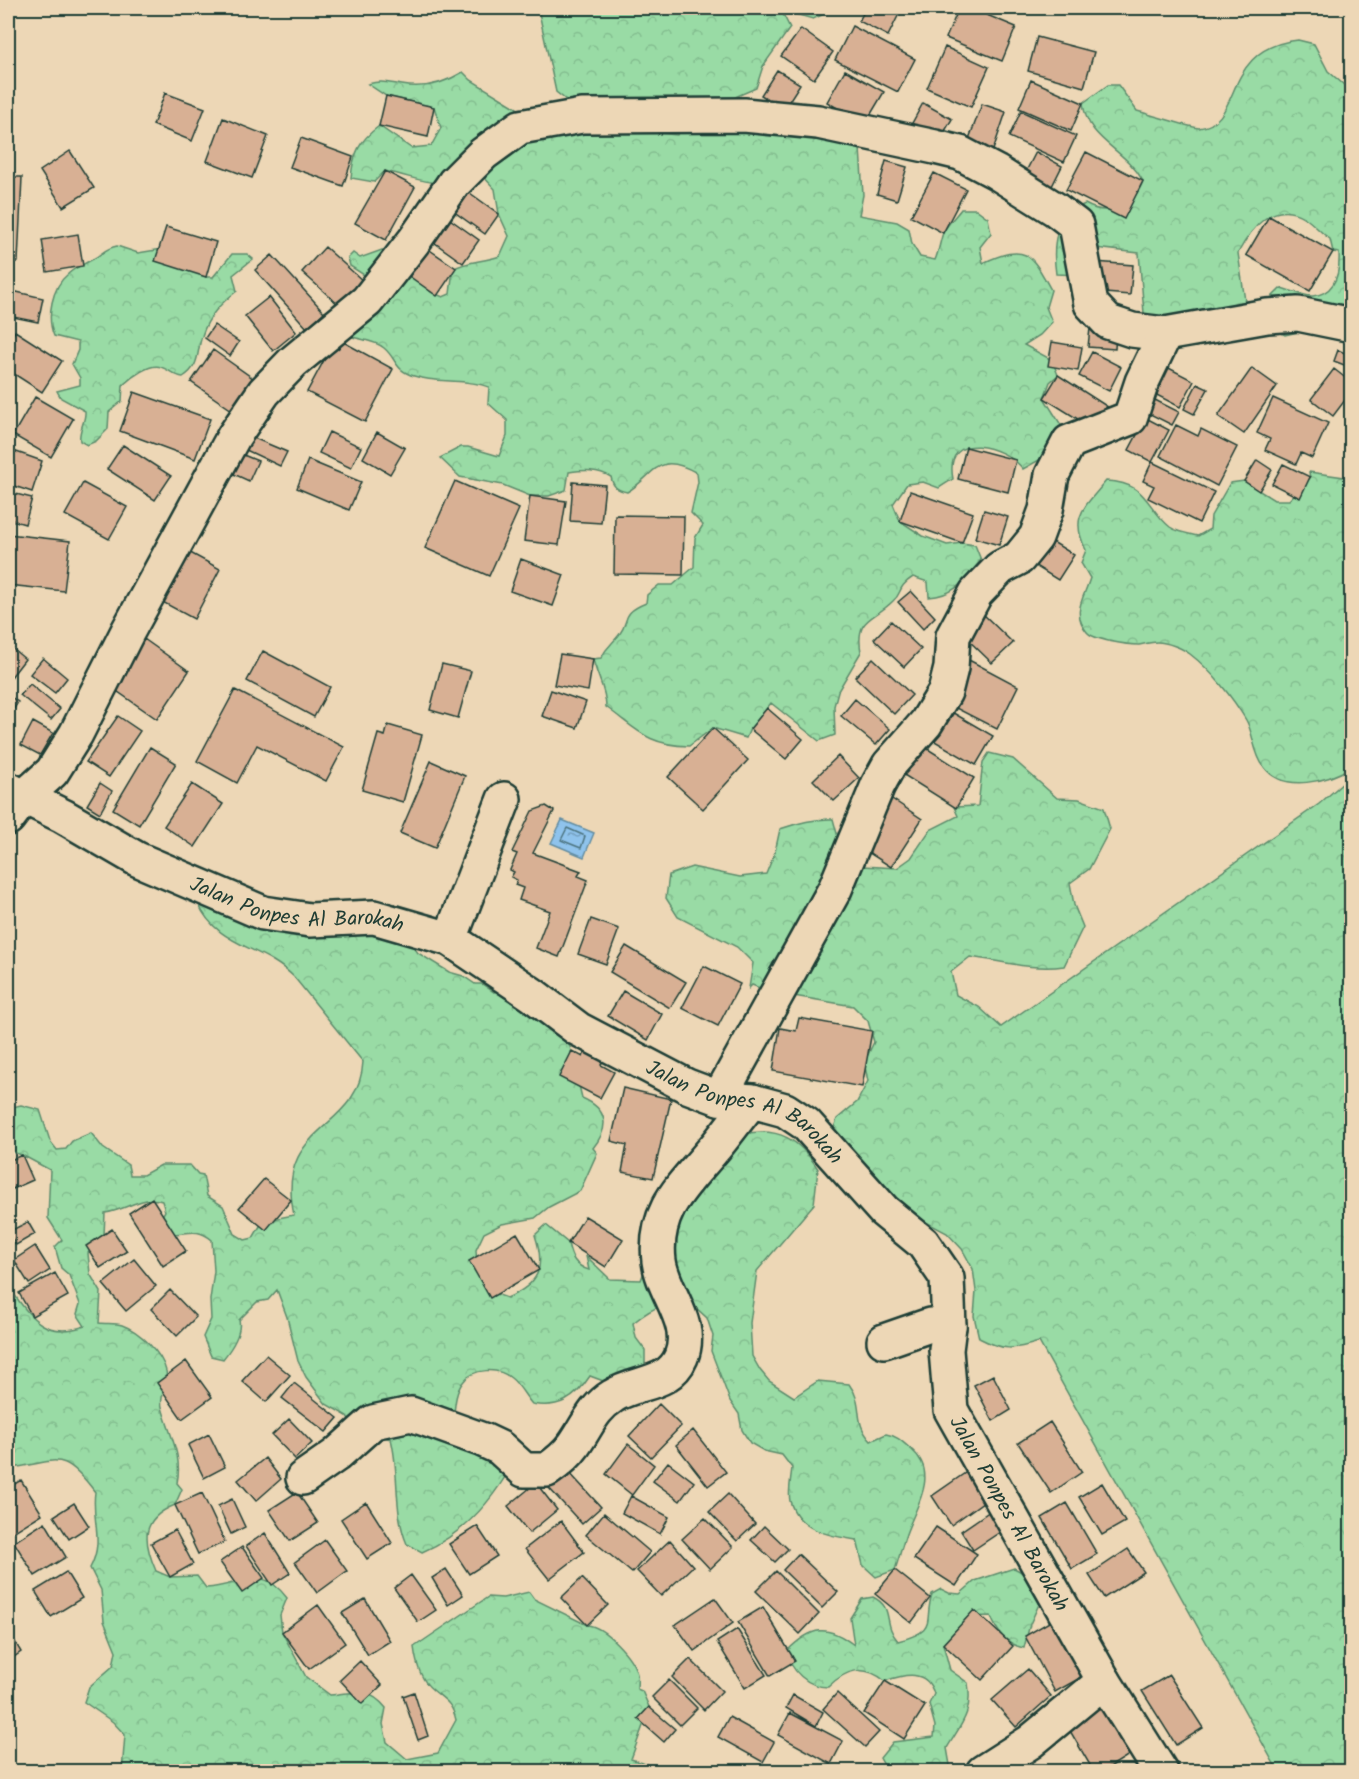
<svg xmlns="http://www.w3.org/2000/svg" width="1359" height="1779" viewBox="0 0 1359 1779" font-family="Kalam,sans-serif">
<defs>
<pattern id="forest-crowns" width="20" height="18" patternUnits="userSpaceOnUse" patternTransform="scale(1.5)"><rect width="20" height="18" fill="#99dba5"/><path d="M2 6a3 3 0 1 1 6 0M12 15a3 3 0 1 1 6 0" fill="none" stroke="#83bd8f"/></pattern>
<pattern id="water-ripples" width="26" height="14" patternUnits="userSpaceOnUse" patternTransform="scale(1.5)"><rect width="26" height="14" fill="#8fc3ec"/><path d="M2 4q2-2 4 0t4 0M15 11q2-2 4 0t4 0" fill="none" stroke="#74a0c0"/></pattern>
</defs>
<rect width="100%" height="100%" fill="#edd7b6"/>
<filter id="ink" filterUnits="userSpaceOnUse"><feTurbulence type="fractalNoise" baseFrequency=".0167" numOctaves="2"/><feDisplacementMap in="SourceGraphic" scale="12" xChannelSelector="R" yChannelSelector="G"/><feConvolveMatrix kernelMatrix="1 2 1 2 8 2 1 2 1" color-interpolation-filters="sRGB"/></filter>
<g filter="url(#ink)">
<path fill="url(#forest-crowns)" stroke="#5c8c6c" stroke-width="1.5" fill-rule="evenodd" d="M538 8H838L813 19 781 10 790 28 763 66 756 88 735 97 754 106 845 133 860 148 863 195 859 215 897 222 909 229 912 244 920 257 935 260C939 251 940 241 943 233 947 224 956 216 961 209H976L988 218 991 233 980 247 983 263C1026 243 1031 253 1051 290L1046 307 1052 322 1040 335 1024 345 1052 360 1058 375 1050 382 1044 398 1061 425 1075 426 1061 448 1023 469C1006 446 943 428 953 479L939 488 923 482 907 484 893 504 900 521 923 536 947 545 962 543 975 545 981 560C964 580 957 595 929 597L928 582 913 577C896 588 903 593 893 601 873 621 855 617 861 652L838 691 834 706 835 735 819 741 771 703 750 729 746 738 713 728 689 746C647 745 638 730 606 707 606 689 597 677 593 659L601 658C607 646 612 644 619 635 631 620 619 614 646 603L647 595 659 585H673L694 567 695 538 703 525 691 513 698 482 697 473C656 450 656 475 627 492 617 490 613 487 611 477 598 469 584 470 569 472L566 490 549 496H530L503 485 460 477 440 458 461 447H468L499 456 507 436V420L488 403 489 387C465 378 438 384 414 376 394 370 397 359 384 348 373 339 356 340 344 334L372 280 350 266 348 258 353 253 360 258 382 250H389L431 292 443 297 450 294 453 269C466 261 484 262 500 256L509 236 499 214 495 189 480 173C435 191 429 181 385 171L374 182 351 178C353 154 359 141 379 126L411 148 431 146 441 128 434 107 386 96 368 84C382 80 388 83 402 85 423 89 445 83 463 72L471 80 517 108 520 127 575 107 556 92ZM690 119 677 135 658 133 646 124Z
M1298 40 1314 44 1328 71 1351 91V334L1316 328 1285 335 1269 327 1263 313 1270 299 1281 288C1290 290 1305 297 1313 296 1336 293 1340 272 1339 253L1333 252 1330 239C1321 233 1314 224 1305 218 1273 198 1251 229 1238 253L1245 301 1237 316 1157 325 1144 313 1139 253 1095 248 1082 275 1056 274C1052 245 1054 217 1085 204 1109 218 1134 206 1143 181 1125 148 1087 141 1083 103L1108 85H1118L1137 111C1146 113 1196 129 1199 128 1244 123 1220 48 1298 40Z
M117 246 138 253 162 249 206 277H213L232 254H247L253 259 233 275 237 291C221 303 208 316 202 336 196 353 201 365 183 377 174 376 170 370 161 367 150 363 131 377 123 385L122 401 109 412 108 429 96 441 87 445 80 441C78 430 86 422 85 411L61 398 57 391 80 385V378L72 364 78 350V342L54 336C46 317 52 287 68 274 75 267 85 264 93 259 103 254 105 248 117 246Z
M1309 472 1351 478V767C1329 781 1284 794 1264 767 1253 753 1254 734 1246 720 1233 698 1211 670 1190 654 1182 648 1167 642 1157 642 1151 642 1145 644 1139 645 1128 645 1093 640 1087 632 1071 613 1084 598 1090 578L1081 563 1086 550C1069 516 1085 507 1106 481 1149 483 1145 507 1170 527 1177 532 1189 534 1198 536L1210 529 1211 516 1230 483 1244 481 1274 500H1289L1310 478Z
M989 753 1013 759 1057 798 1079 799 1104 808 1110 829 1089 869 1070 883 1074 905 1083 927 1064 966C1034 971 1001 961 970 957L951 972 956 995 979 1007 1001 1027 1319 804 1351 776V1771H1278L1039 1342C1013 1350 1004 1351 979 1338L974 1316 976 1291 973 1269 962 1249 947 1233 909 1213 878 1182 829 1142 837 1119 857 1102 868 1081 864 1063 874 1042 868 1021 853 1006 770 992 752 985 749 988 753 963 737 947 678 917 666 898 669 875 692 867 740 877 766 874 775 852 780 829C797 823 814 818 833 819L839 841 862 866 897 868 911 858 930 830 958 816 954 807 978 806 983 762Z
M206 891 400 928 418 953 449 972 463 976 475 984H482L494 992 501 988 562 1033 570 1047 582 1098C608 1109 610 1127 593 1148L597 1153 580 1191 549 1207 535 1218 502 1224 484 1233 476 1250 477 1267 493 1293 507 1298C539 1284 546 1268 535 1235L546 1225 568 1243C571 1257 575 1266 589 1270L586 1256 610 1279 641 1280 657 1237 744 1134C779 1127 799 1139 818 1169L814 1204 757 1271 750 1323 752 1356 760 1370 769 1381 794 1397 818 1381 849 1384C866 1407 851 1419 871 1441L886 1434C900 1437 902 1442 912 1450 940 1474 915 1508 906 1534 902 1546 899 1558 895 1570L876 1577 863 1565 857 1540C831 1536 799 1532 790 1501 788 1493 791 1477 792 1468L782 1455 764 1451 750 1443 742 1430 739 1414 730 1401 711 1351 713 1336 707 1318 695 1307C666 1302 656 1304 633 1323L636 1338 645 1350V1365L636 1380 606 1382 590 1376C575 1399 559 1409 532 1404 525 1396 519 1384 511 1378 498 1367 473 1368 463 1382 456 1391 455 1403 454 1414L512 1465C491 1503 462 1535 422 1552L407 1544C393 1512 400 1473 391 1439L356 1430 347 1416 326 1404 306 1377 298 1361 287 1317 277 1290 268 1300 257 1302 239 1320C242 1333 231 1349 223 1359L211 1356 203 1337 211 1319 210 1300 214 1271 212 1240C197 1227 188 1234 171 1234L160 1219 165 1211 162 1201C141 1195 127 1210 105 1213L104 1235 88 1253 90 1274 101 1292 99 1323C106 1324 116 1323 122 1325 139 1331 162 1353 166 1371 169 1382 159 1396 162 1407 169 1434 183 1455 177 1483L182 1489 175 1505C140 1519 143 1541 156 1571L170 1577 197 1576 206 1588C242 1587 259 1561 287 1598L280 1615 282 1632 306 1677 330 1695C355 1692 369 1687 386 1708L383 1724 387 1742 407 1759 438 1753 456 1720C452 1703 446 1701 433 1690 420 1680 416 1663 414 1647L488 1597 503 1598 529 1592 534 1599 587 1625C604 1626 633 1657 637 1674 638 1678 637 1684 637 1689L642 1691 649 1707 639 1719 644 1723 631 1759 666 1771H122L125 1735 113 1722 84 1702 89 1687 113 1666 116 1651 104 1621 101 1590 90 1568C105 1540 91 1521 95 1492 60 1445 56 1464 8 1468V1286C30 1316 43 1340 85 1326L77 1314 80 1304 69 1275 61 1268 55 1247 62 1240 48 1218 50 1170 22 1155 8 1151V1108L21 1105 40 1110 50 1141 57 1150 66 1149 72 1141 91 1133 103 1148 128 1165 130 1175H143L161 1165H190L198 1174 203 1175 207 1196 223 1206 235 1234 245 1240 253 1238 263 1221 294 1215C274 1123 359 1133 363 1062L294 977C262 945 217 947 198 903Z
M1014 1568C1030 1575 1035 1586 1040 1602L1030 1624 1024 1648C1008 1645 996 1632 991 1616L968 1617 943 1644 950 1670 968 1683C973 1714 961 1724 947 1748L951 1771H891L886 1769 880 1758 893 1742 934 1737 935 1726 929 1704 934 1694C927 1669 905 1674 885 1681 864 1664 846 1669 828 1687 808 1687 790 1671 787 1651 812 1626 827 1624 854 1645L850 1618 862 1599 873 1597C895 1608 882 1623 898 1641 939 1630 923 1623 932 1594L941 1589 949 1593 960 1594 975 1581Z"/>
<path fill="url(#water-ripples)" stroke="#628da2" stroke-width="1.5" d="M562 820 594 833 584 857 551 843Z"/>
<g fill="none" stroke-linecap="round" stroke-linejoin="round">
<path stroke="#4c737e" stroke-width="1.5" d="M567 828 585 836 581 848 561 840Z"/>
</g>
<path fill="#d8b094" stroke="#1f3d34" stroke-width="1.5" d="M866 8H902L888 36 859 21Z
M959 8H970L1016 27 1002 61 946 38Z
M852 26 915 59 898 92 835 60Z
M801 29 833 52 814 79 781 56Z
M1037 37 1094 52 1084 87 1028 71Z
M945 47 989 67 971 107 927 88Z
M777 70 800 84 784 109 761 95Z
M845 70 884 92 865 124 827 102Z
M1031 80 1083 103 1071 131 1019 108Z
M165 93 205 108 192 141 153 125Z
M386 96 434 107 428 137 379 126Z
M923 103 952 119 938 143 910 127Z
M982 104 1006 112 991 156 966 147Z
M1021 111 1076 136 1064 162 1009 137Z
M223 118 268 136 252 178 207 161Z
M301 138 353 157 343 186 290 167Z
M70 151 94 188 63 207 40 171Z
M1036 152 1062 166 1046 198 1019 185Z
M1086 152 1143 181 1124 219 1066 190Z
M886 161 907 167 897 200 877 194Z
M385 171 415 187 386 240 355 223Z
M934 173 966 189 943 233 911 216Z
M8 177H22L18 262H8Z
M463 188 499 214 485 234 449 208Z
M440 212 479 240 463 263 424 235Z
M1269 216 1333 252 1310 291 1246 255Z
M166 227 216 242 206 277 155 261Z
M78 234 83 266 47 272 42 240Z
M421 244 456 268 437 296 402 271Z
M325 247 363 281 340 306 302 272Z
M272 255 324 312 307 328 255 270Z
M1095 262 1133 265 1130 295 1092 292Z
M8 290 43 298 38 322 8 316Z
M269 297 296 332 273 351 245 316Z
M214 325 239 342 230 356 205 338Z
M1090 328 1116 330 1115 349 1088 347Z
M15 331 62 361 42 392 8 370V343Z
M336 338 393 369 365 422 307 392Z
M1052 342 1082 347 1078 371 1048 366Z
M213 350 254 379 232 410 191 382Z
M1338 350 1352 356V368L1334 361Z
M1092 352 1121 367 1109 391 1079 376Z
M1159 363 1194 381 1180 407 1145 389Z
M1252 368 1277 386 1244 434 1218 416Z
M1334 369 1352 383V391L1333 416 1311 399Z
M1058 375 1111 409 1097 431 1044 398Z
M1197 384 1208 389 1194 414 1184 409Z
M134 392 210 419 195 459 120 431Z
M35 397 73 419 51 457 13 435Z
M1151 398 1179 412 1172 425 1144 411Z
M1273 398 1328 423 1312 458 1301 453 1296 464 1265 450 1270 439 1257 433Z
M1146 418 1169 430 1152 462 1129 450Z
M1176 425 1198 436 1201 429 1237 447 1217 486 1160 456Z
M329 432 361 447 351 468 319 453Z
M377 432 405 448 390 474 363 458Z
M249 436 287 452 280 466 244 449Z
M123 445 171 476 155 500 107 469Z
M966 447 1016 460 1008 492 958 479Z
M8 449 42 461 32 492 8 484Z
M236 452 258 461 249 481 227 471Z
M308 460 361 482 349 510 297 488Z
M1257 460 1272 470 1259 491 1244 481Z
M1152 462 1214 492 1199 523 1148 498 1154 486 1143 481Z
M1283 464 1310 477 1300 498 1272 484Z
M455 481 519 509 489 576 425 548Z
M573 482 605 485 601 523 570 521Z
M83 483 127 507 109 539 65 515Z
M910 491 973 513 962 543 900 521Z
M8 492 32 498 25 524 8 519Z
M530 496 566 501 559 545 524 541Z
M984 510 1008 517 999 545 975 538Z
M615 515 684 516 683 575 614 574Z
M8 534 70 541 64 591 8 585Z
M1040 534 1074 555 1058 580 1024 559Z
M183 549 220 569 194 619 157 599Z
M521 559 564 575 553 606 510 591Z
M911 591 935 617 923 629 898 602Z
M980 611 1013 643 992 663 960 632Z
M891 621 921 649 904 667 874 639Z
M144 639 189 671 157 719 111 687Z
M8 645 25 659 8 681Z
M263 651 330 687 314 717 247 681Z
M560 654 593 659 588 691 554 685Z
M43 658 67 678 55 693 30 674Z
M873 658 912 695 894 714 855 677Z
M967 659 1018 686 997 729 944 702Z
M442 664 471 671 458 718 430 710Z
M30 684 60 709 51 720 20 695Z
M235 690 344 747 326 781 257 745 237 783 197 761Z
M551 690 586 702 577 728 542 716Z
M8 695 18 702 8 719Z
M855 699 890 729 876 745 841 716Z
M943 707 993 736 976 765 926 736Z
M767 708 803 739 786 759 750 729Z
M118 716 140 731 109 777 86 762Z
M33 722 53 733 40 755 21 745Z
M388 725 422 735 403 802 362 790 378 734 385 736Z
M713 728 748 760 703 809 668 777Z
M915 741 974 778 956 808 896 770Z
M150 747 176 763 139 825 113 809Z
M838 756 859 778 834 801 813 780Z
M431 761 465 776 435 848 400 833Z
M100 783 112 791 100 813 87 805Z
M192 784 223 804 195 847 164 826Z
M892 799 922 819 891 867 860 847Z
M546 806 554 811 533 853 581 871 578 876 588 880 559 957 536 948 550 911 519 900 523 888 515 885 517 880 511 877 514 872 510 870 517 854 512 852 532 811Z
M591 919 619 929 606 964 578 954Z
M626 946 686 982 670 1008 610 972Z
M704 966 740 984 718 1026 682 1008Z
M623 991 662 1014 648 1040 608 1016Z
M799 1018 872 1031 862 1087 773 1071 780 1028 796 1031Z
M586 1050 604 1058 601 1065 614 1072 600 1098 559 1077 572 1051 583 1057Z
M623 1088 671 1099 653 1178 622 1172 627 1145 611 1141Z
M22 1155 33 1180 8 1191V1161Z
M264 1179 291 1200 266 1230 239 1208Z
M152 1198 186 1251 163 1266 129 1213Z
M585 1216 623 1239 606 1267 568 1243Z
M28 1222 35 1234 16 1245 8 1232Z
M112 1229 127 1251 100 1268 86 1246Z
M517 1233 539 1270 490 1298 469 1261Z
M35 1246 50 1270 29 1284 14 1260Z
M134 1259 156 1286 126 1311 103 1284Z
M55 1273 68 1296 32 1316 19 1293Z
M170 1290 196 1317 177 1336 151 1309Z
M266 1355 290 1375 266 1402 242 1381Z
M186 1361 212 1397 182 1419 157 1383Z
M993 1375 1011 1410 993 1421 974 1385Z
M294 1383 338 1418 326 1432 282 1398Z
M659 1404 681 1426 651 1457 629 1436Z
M289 1419 312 1443 295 1459 272 1435Z
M1050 1422 1082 1472 1051 1493 1018 1443Z
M693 1430 726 1472 708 1486 676 1445Z
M209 1434 225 1467 204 1478 188 1445Z
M628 1444 654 1465 632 1495 606 1474Z
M265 1458 281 1479 256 1501 238 1480Z
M668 1462 694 1482 680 1501 653 1481Z
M567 1470 601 1507 582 1524 548 1487Z
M968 1471 987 1499 951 1525 932 1496Z
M21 1480 42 1514 10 1534 8 1529V1488Z
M536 1483 557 1510 529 1533 508 1506Z
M1102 1483 1125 1522 1102 1535 1079 1497Z
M297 1492 318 1523 290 1541 269 1510Z
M202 1493 225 1542 198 1554 175 1505Z
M728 1494 755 1524 737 1541 709 1512Z
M631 1496 669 1517 660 1534 622 1513Z
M232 1499 245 1527 231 1534 218 1506Z
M366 1502 392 1543 367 1559 341 1519Z
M74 1503 89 1526 69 1539 54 1516Z
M1067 1503 1097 1554 1072 1569 1042 1518Z
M993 1509 1006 1528 973 1550 961 1531Z
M604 1513 650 1552 632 1573 586 1535Z
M705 1518 733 1547 710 1569 682 1539Z
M561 1521 584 1552 549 1579 525 1549Z
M45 1522 66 1557 35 1576 14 1542Z
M477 1526 497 1556 469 1574 449 1544Z
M764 1526 788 1549 775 1562 751 1540Z
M936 1527 977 1554 956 1586 914 1559Z
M175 1530 193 1564 170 1577 151 1543Z
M265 1533 290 1573 272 1585 246 1546Z
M325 1540 347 1571 317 1593 295 1562Z
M670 1540 693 1566 661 1596 637 1571Z
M242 1547 264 1578 242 1593 220 1562Z
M1128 1549 1144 1572 1104 1598 1089 1575Z
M798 1554 838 1592 822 1608 783 1570Z
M446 1569 463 1595 448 1605 432 1578Z
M895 1570 930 1598 911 1623 875 1594Z
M776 1571 819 1614 800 1634 756 1591Z
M66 1572 82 1598 51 1617 35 1591Z
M411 1575 436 1610 418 1622 394 1588Z
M582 1578 608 1605 587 1625 561 1598Z
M715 1598 733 1623 694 1651 675 1625Z
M365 1599 390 1641 368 1655 342 1613Z
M318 1605 345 1643 309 1669 282 1632Z
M763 1607 795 1661 770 1676 738 1622Z
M974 1610 1013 1646 982 1680 943 1644Z
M1056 1618 1087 1674 1055 1692 1025 1636Z
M737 1629 766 1675 745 1688 717 1642Z
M8 1630 21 1652 8 1661Z
M690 1659 722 1691 704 1710 672 1677Z
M360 1661 382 1685 362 1704 340 1680Z
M1028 1669 1051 1696 1016 1727 992 1700Z
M1169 1675 1203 1728 1176 1745 1142 1691Z
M669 1680 697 1708 680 1725 652 1697Z
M885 1681 925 1706 904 1739 864 1713Z
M414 1692 428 1736 418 1740 403 1696Z
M837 1693 879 1732 865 1747 823 1709Z
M793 1695 823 1712 816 1726 786 1708Z
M1099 1704 1129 1755 1102 1772H1094L1066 1724Z
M649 1707 675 1729 664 1742 638 1719Z
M790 1713 843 1741 831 1764 778 1735Z
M729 1717 774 1742 763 1762 718 1737Z"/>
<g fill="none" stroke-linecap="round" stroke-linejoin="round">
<g stroke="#1f3d34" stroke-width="38">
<g id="minor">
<path id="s1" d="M8 789 63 816 137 859 263 913 310 920 374 917 450 939 533 995 578 1029 687 1086 719 1098 752 1101 785 1110 806 1124 884 1211 923 1243 947 1278 949 1326 946 1350 951 1410 1104 1681 1161 1772"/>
<path d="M8 818 24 797 52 772 76 734 128 631 234 436 264 392 293 362 367 301 414 241 454 183 483 154 520 127 582 116 744 115 818 122 935 147 960 153 996 172 1055 209 1076 225 1091 304 1108 322 1132 330 1165 334 1267 316 1298 314 1352 325"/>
<path d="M450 939 504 799"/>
<path d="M719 1098 835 889 878 785 889 765 926 723 945 692 951 668 953 636 976 593 1000 568 1019 558 1036 537 1046 510 1052 475 1069 442 1130 418 1142 382 1165 334"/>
<path d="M884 1341 930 1325 949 1326"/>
<path d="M303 1478 336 1455 373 1422 411 1414 483 1440 500 1448 524 1470H547C557 1463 567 1455 574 1445 587 1427 593 1408 613 1396 636 1381 669 1386 681 1357 695 1323 663 1293 659 1261 653 1210 683 1186 712 1151 726 1135 738 1117 752 1101"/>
<path d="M983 1772 1030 1742 1104 1681"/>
</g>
</g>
<use href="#minor" stroke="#edd7b6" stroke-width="33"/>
</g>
</g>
<g text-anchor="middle" stroke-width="5" stroke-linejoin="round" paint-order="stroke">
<g font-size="21" fill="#1f3d34" stroke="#edd7b6">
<text dy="7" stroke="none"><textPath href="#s1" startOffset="316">Jalan Ponpes Al Barokah</textPath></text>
<text dy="7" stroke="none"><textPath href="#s1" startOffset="820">Jalan Ponpes Al Barokah</textPath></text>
<text dy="7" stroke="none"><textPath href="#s1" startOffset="1342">Jalan Ponpes Al Barokah</textPath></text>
</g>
</g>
<rect width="1359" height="1779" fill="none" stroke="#edd7b6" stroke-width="30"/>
<rect x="15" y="15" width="1329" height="1749" fill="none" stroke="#1f3d34" stroke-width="2" filter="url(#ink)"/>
</svg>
